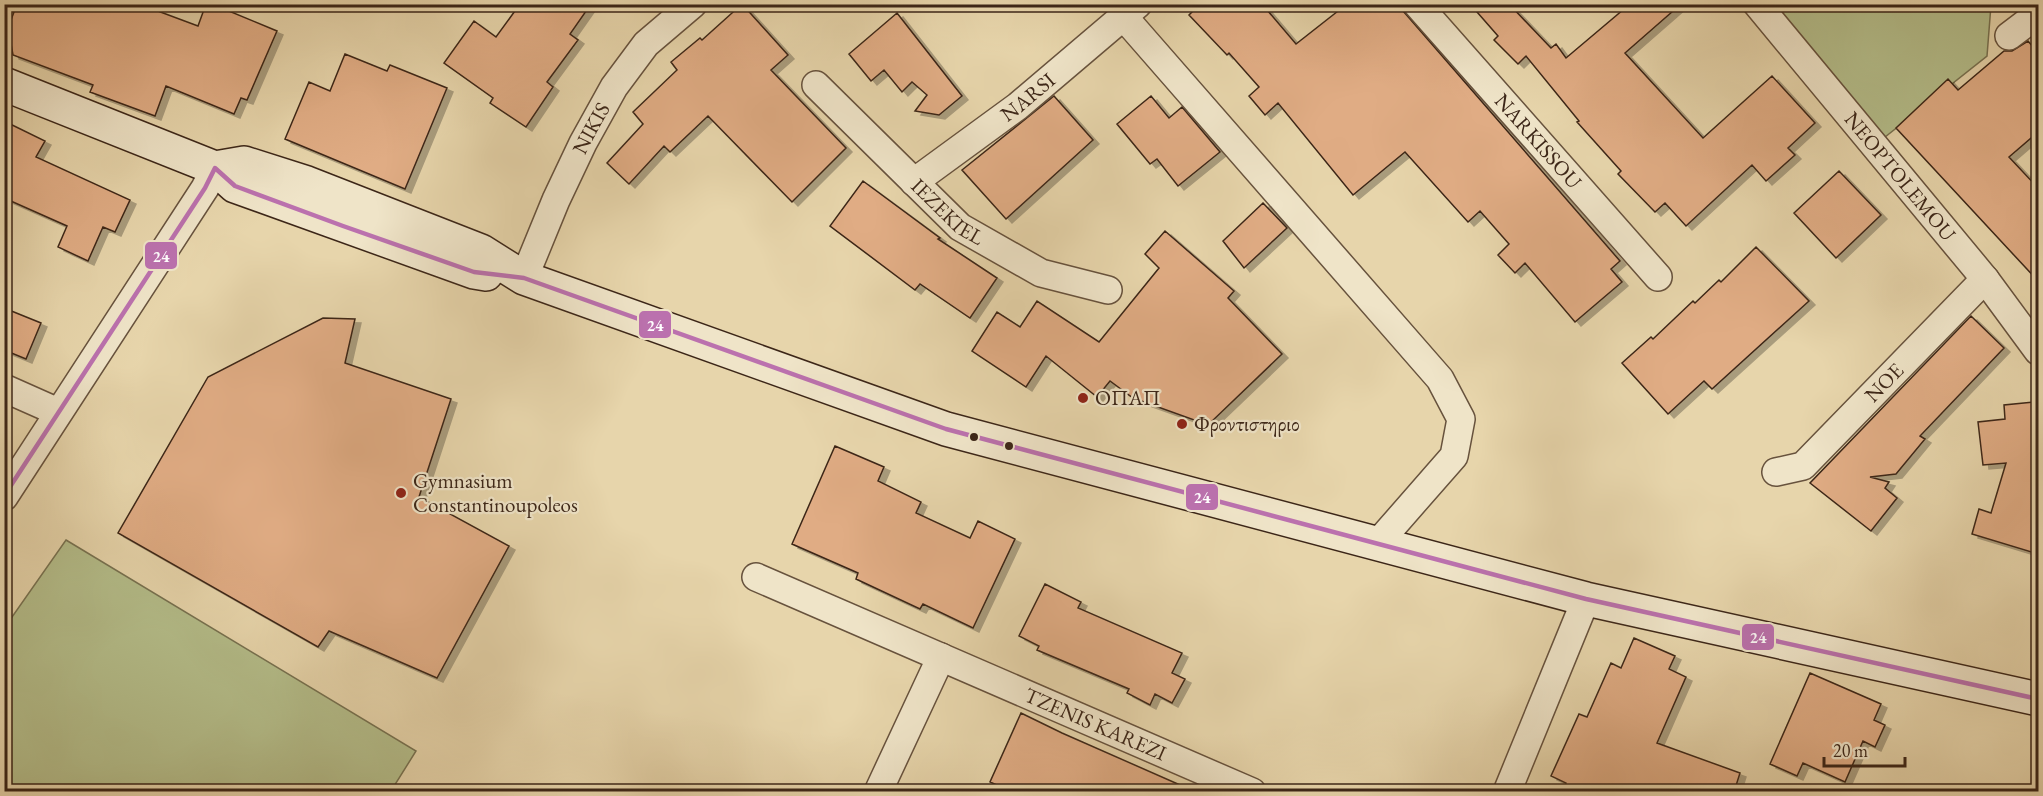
<svg xmlns="http://www.w3.org/2000/svg" width="2043" height="796" viewBox="0 0 2043 796" font-family="'EB Garamond',serif">
<defs>
<filter id="shadow"><feDropShadow dx="6" dy="4" stdDeviation="0" flood-color="#0004"/></filter>
</defs>
<rect width="100%" height="100%" fill="#e7d5ab"/>
<filter id="stains"><feTurbulence type="fractalNoise" baseFrequency=".00333" numOctaves="4"/><feColorMatrix values="0 0 0 0 .2 0 0 0 0 .09 0 0 0 0 .02 0 0 0 .5 -.17"/></filter>
<radialGradient id="worn" r=".72"><stop offset=".6" stop-color="#630" stop-opacity="0"/><stop offset="1" stop-color="#630" stop-opacity=".3"/></radialGradient>
<path fill="#b4bd8a" stroke="#787251" stroke-width="1.5" d="M1761 5H1991L1987 56 1880 141Z
M66 540 416 751 391 791H5V627Z"/>
<path fill="#e0ac84" stroke="#3c2618" stroke-width="1.5" filter="url(#shadow)" d="M17 4H139L198 26 206 4H212L277 31 247 100 241 98 234 114 166 86 155 116 90 92 93 85 13 55 8 28Z
M520 4H591L570 34 578 40 547 82 553 87 526 127 490 103 493 98 444 63 474 21 496 37Z
M742 4 788 55 771 70 846 148 792 202 708 116 670 152 664 146 629 184 607 163 643 124 633 112 677 70 671 62 700 38 702 40Z
M1200 4H1262L1296 44 1347 4H1397L1620 261 1611 269 1622 282 1575 322 1525 263 1515 273 1498 255 1509 244 1480 211 1468 222 1405 152 1353 195 1278 103 1265 115 1249 96 1259 87 1229 53 1227 55 1189 15Z
M1470 4H1509L1551 48 1556 44 1566 58 1630 4H1681L1625 53 1703 138 1772 76 1815 123 1788 148 1795 155 1766 181 1752 165 1686 226 1665 203 1655 212 1618 174 1621 171 1577 122 1579 121 1526 56 1518 64 1494 40 1498 36Z
M897 13 962 96 939 115 915 111 927 95 912 82 902 92 884 70 871 81 849 54Z
M2028 41 2038 53V132L2009 157 2038 188V281L1896 128 1948 79 1958 90 2004 51H2012Z
M345 54 387 71 390 65 447 88 405 189 285 139 309 82 330 91Z
M1054 96 1093 140 1006 219 962 170Z
M1151 96 1169 118 1182 107 1220 152 1178 186 1157 159 1150 164 1117 124Z
M4 121 45 141 36 157 130 200 115 232 103 227 88 261 58 247 67 226 4 198Z
M1839 171 1881 215 1836 258 1794 213Z
M863 181 940 238 938 239 997 278 970 318 920 284 915 290 830 226Z
M1263 203 1287 228 1244 268 1223 241Z
M1165 231 1234 291 1228 298 1282 354 1208 425 1133 398 1110 381 1097 397 1046 356 1026 387 972 351 997 312 1020 327 1037 301 1099 342 1159 268 1145 254Z
M1756 247 1809 301 1712 389 1704 381 1668 414 1622 363 1651 337 1653 339 1693 301 1695 303 1719 280 1721 282Z
M4 308 41 323 26 359 4 350Z
M1971 316 2004 348 1920 436 1925 439 1896 474 1870 477 1889 482 1885 488 1897 498 1871 531 1810 483Z
M323 318 355 319 345 363 451 399 419 497 509 546 437 678 329 631 318 647 118 533 208 377Z
M2034 402 2038 428V554L1972 534 1979 509 1991 513 2006 463 1983 465 1978 422 2005 419 2004 405Z
M835 446 884 467 878 481 921 502 916 513 970 538 978 521 1015 539 973 628 923 604 920 609 856 579 858 573 792 544Z
M1045 584 1081 602 1078 608 1182 653 1172 673 1185 679 1172 703 1155 694 1150 705 1127 693 1129 689 1037 650 1039 646 1019 636Z
M1634 638 1675 656 1669 669 1686 677 1657 743 1740 773 1734 792H1562L1566 783 1551 776 1579 714 1587 717 1611 663 1621 668Z
M1810 673 1881 704 1874 720 1885 725 1875 747 1863 741 1845 782 1803 763 1797 776 1770 764Z
M1021 713 1062 733 1196 792H1012L990 782Z"/>
<g fill="none" stroke-linecap="round" stroke-linejoin="round">
<g stroke="#67523d" stroke-width="30">
<g id="street">
<path id="s1" d="M1417 4 1658 277"/>
<path id="s2" d="M1757 4 1985 279 2038 351"/>
<path d="M1123 16 1440 379 1461 419 1454 456 1377 544"/>
<path d="M2009 36 2038 14"/>
<path id="s3" d="M816 85 960 227 1041 273 1108 290"/>
<path id="s4" d="M914 182 1018 106 1138 4"/>
<path id="s5" d="M524 278 556 200 583 143 614 87 646 44 693 4"/>
<path d="M4 388 58 412"/>
<path id="s6" d="M1776 472 1803 466 1985 279"/>
<path d="M4 497 205 188 215 168"/>
<path id="s7" d="M756 577 1252 792"/>
<path d="M878 792 941 657"/>
<path d="M1507 792 1586 599"/>
</g>
</g>
<g stroke="#3c2618" stroke-width="36">
<path id="secondary" d="M4 84 215 168 235 186 474 272 486 274
M215 168 244 163 307 183 481 251 524 278 946 429 1586 599 2038 699"/>
</g>
<use href="#street" stroke="#efe4c8" stroke-width="27"/>
<use href="#secondary" stroke="#efe4c8" stroke-width="33"/>
<g stroke="#efe4c8" stroke-width="9">
<path id="bus-1" d="M4 496 205 188 215 168 235 186 343 226 474 272 524 278 946 429 1586 599 2038 699"/>
</g>
<use href="#bus-1" stroke="#bb71ae" stroke-width="4.5"/>
</g>
<g fill="#8f2418" stroke="#efe4c8" stroke-width="2">
<circle cx="1083" cy="398" r="6"/>
<circle cx="1182" cy="424" r="6"/>
<circle cx="401" cy="493" r="6"/>
</g>
<g fill="#3c2618" stroke="#efe4c8" stroke-width="2">
<circle cx="974" cy="437" r="5"/>
<circle cx="1009" cy="446" r="5"/>
</g>
<g text-anchor="middle" stroke-width="4.5" stroke-linejoin="round" paint-order="stroke">
<g font-size="21" fill="#3c2618" stroke="#efe4c8">
<text dy="7" stroke="none"><textPath href="#s4" startOffset="142">NARSI</textPath></text>
<text dy="7" stroke="none"><textPath href="#s5" startOffset="164">NIKIS</textPath></text>
<text dy="7" stroke="none"><textPath href="#s1" startOffset="183">NARKISSOU</textPath></text>
<text dy="7" stroke="none"><textPath href="#s2" startOffset="224">NEOPTOLEMOU</textPath></text>
<text dy="7" stroke="none"><textPath href="#s3" startOffset="183">IEZEKIEL</textPath></text>
<text dy="7" stroke="none"><textPath href="#s6" startOffset="144">NOE</textPath></text>
<text dy="7" stroke="none"><textPath href="#s7" startOffset="370">TZENIS KAREZI</textPath></text>
</g>
<g font-size="21" fill="#3c2618" stroke="#efe4c8" text-anchor="start">
<text x="1095" y="405">ΟΠΑΠ</text>
<text x="1194" y="431">Φροντιστηριο</text>
<text x="413" y="488">Gymnasium<tspan x="413" dy="24">Constantinoupoleos</tspan></text>
</g>
</g>
<g stroke="#efe4c8" stroke-width="2">
<rect x="144" y="241" width="34" height="29" rx="6" fill="#bb71ae"/>
<rect x="638" y="310" width="34" height="29" rx="6" fill="#bb71ae"/>
<rect x="1185" y="483" width="34" height="28" rx="6" fill="#bb71ae"/>
<rect x="1741" y="623" width="34" height="28" rx="6" fill="#bb71ae"/>
</g>
<g font-size="16" text-anchor="middle" font-weight="bold" fill="#fff">
<text x="161" y="262">24</text>
<text x="655" y="331">24</text>
<text x="1202" y="503">24</text>
<text x="1758" y="643">24</text>
</g>
<rect width="2043" height="796" fill="none" stroke="#e7d5ab" stroke-width="24"/>
<rect x="6" y="6" width="2031" height="784" fill="none" stroke="#3c2618" stroke-width="3"/>
<rect x="12" y="12" width="2019" height="772" fill="none" stroke="#3c2618" stroke-width="1.5"/>
<path d="M1824 757v9h81v-9" fill="none" stroke="#3c2618" stroke-width="3"/>
<text x="1833" y="757" font-size="18" fill="#3c2618" stroke="#efe4c8" stroke-width="4.5" paint-order="stroke">20 m</text>
<rect width="100%" height="100%" filter="url(#stains)"/>
<rect width="100%" height="100%" fill="url(#worn)"/>
</svg>
